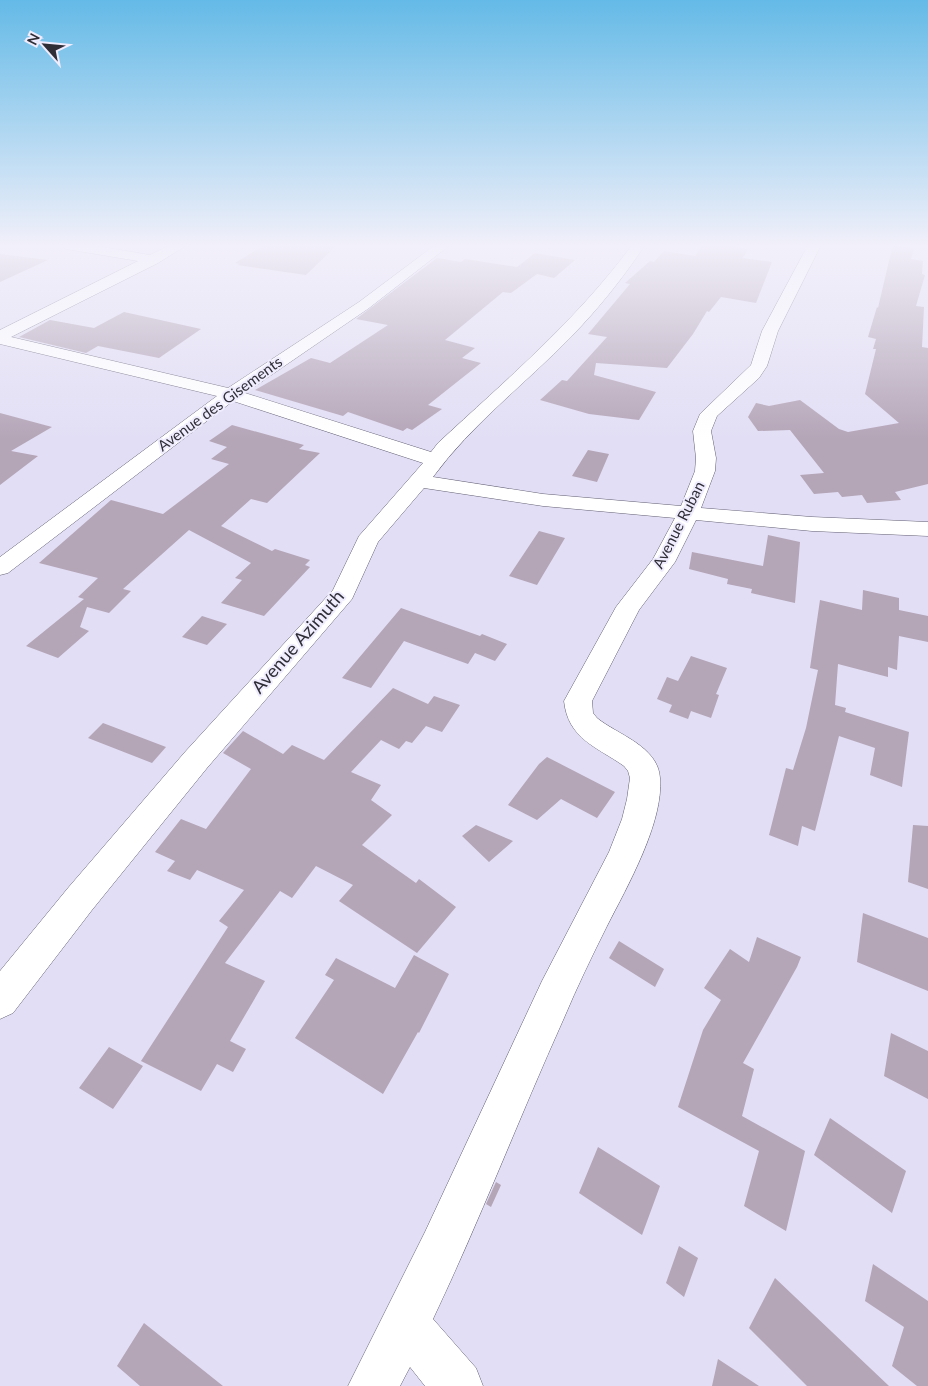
<svg xmlns="http://www.w3.org/2000/svg" width="928" height="1386" viewBox="0 0 928 1386" font-family="Lato,sans-serif">
<rect width="100%" height="100%" fill="#e2def5"/>
<path fill="#b4a5b7" d="M264 245H337L306 275 237 265 240 264 235 263Z
M703 245H724L748 249 743 258 772 262 756 303 721 297 709 312 707 311 693 334 667 368 596 363 594 375 656 392 639 420 589 414 540 400 562 380 567 381 607 337 588 334 630 284 625 283 650 261 654 262 664 251 695 256Z
M895 246 914 248 911 259 923 261 922 274 925 275 916 306 924 307 922 347 928 348V484L895 492 901 500 867 503 862 495 842 497 838 492 814 494 800 475 824 473 790 430 758 431 748 417 756 403 769 406 800 400 839 429 848 432 899 423 865 394 876 349H873L876 339 868 337 877 307 878 308 892 248Z
M535 253 575 260 554 278 537 274 511 293 503 292 445 340 475 348 462 358 481 363 428 405 442 409 412 430 407 428 403 431 348 412 343 416 255 390 311 358 330 363 388 325 356 319 437 258 461 262 465 259 517 267Z
M0 254 48 260 0 282Z
M124 312 201 329 159 358 98 346 86 353 19 337 50 320 94 328Z
M0 413 52 427 11 451 38 456 0 485Z
M232 425 304 445 299 449 320 453 267 503 251 499 221 526 272 551 275 549 310 560 305 565 310 567 264 616 221 603 242 580 235 578 251 563 189 530 123 589 131 591 109 613 87 607 80 627 89 631 58 658 26 646 84 599 78 597 98 578 39 563 111 500 163 514 229 464 211 459 227 447 209 441Z
M588 450 609 454 597 482 572 476Z
M539 531 565 538 537 585 509 576Z
M768 535 800 542 795 603 751 593 752 589 727 584 728 579 689 569 692 552 763 566Z
M863 590 899 598V610L928 616V642L899 636 897 670 888 667V677L838 664 835 705 846 708 845 712 909 732 902 787 870 775 875 748 839 736 815 831 802 826 798 846 769 835 786 768 793 770 806 728 818 670 810 668 820 600 862 610Z
M401 608 480 636 482 634 507 644 495 661 475 653 468 664 404 641 371 688 342 678Z
M202 616 227 624 207 645 182 637Z
M691 656 727 668 716 694 719 695 711 718 691 711 688 719 669 712 672 705 657 699 667 677 678 681Z
M393 688 428 704 434 696 460 705 442 732 426 726 412 743 406 741 399 749 381 740 351 772 381 785 371 800 392 815 362 845 416 883 419 879 456 907 417 953 339 901 353 885 316 866 292 898 280 891 225 963 265 981 230 1041 246 1049 233 1072 217 1064 201 1091 141 1061 228 927 219 921 244 890 197 870 190 880 167 871 175 861 155 852 181 819 206 829 251 769 223 753 243 731 283 754 292 745 324 760Z
M103 723 166 747 152 763 88 738Z
M547 757 615 792 597 818 561 799 537 820 508 805 539 764Z
M476 825 513 841 489 862 462 836Z
M913 825 928 826V889L908 882Z
M863 913 928 938V991L857 962Z
M757 937 801 957 797 967 743 1063 754 1069 742 1116 805 1151 786 1231 744 1206 759 1151 678 1107 703 1030 721 1000 704 988 730 949 749 962Z
M619 941 664 969 655 987 609 958Z
M414 955 449 974 419 1033 418 1032 383 1094 295 1038 334 980 325 975 336 958 395 988Z
M891 1033 928 1051V1099L884 1076Z
M109 1047 143 1066 113 1109 79 1088Z
M830 1118 906 1171 892 1213 814 1155Z
M598 1147 660 1186 642 1235 579 1193Z
M496 1182 501 1185 491 1207 486 1204Z
M679 1246 698 1258 684 1297 666 1283Z
M873 1264 928 1301V1386H917L892 1366 904 1327 865 1301Z
M775 1278 889 1386H807L749 1328Z
M144 1323 223 1386H140L117 1366Z
M718 1359 759 1386H712Z"/>
<g fill="none" stroke-linecap="round" stroke-linejoin="round">
<g stroke="#635f73" stroke-width="1">
<path id="minor" d="M60 245H90L150 255 170 245H187L158 263 11 337 228 388 359 302 435 245H450L369 308 245 393 431 452 438 443C506 380 577 320 632 245H645C623 278 599 308 571 337 525 384 472 424 433 477L543 494 681 506 695 471 696 458 693 431 700 414 751 365 762 331 808 245H821L778 331 767 366 759 378 717 416 711 431 716 458 715 471 701 508 812 517 928 522V536L812 531 696 520 675 562 639 610 592 701 593 713 597 718C618 735 658 746 660 778 664 822 627 887 607 926 592 956 577 987 564 1018 519 1118 480 1220 433 1319L476 1368 483 1386H425L410 1367 400 1386H348L425 1232 542 981 609 852 622 819 627 799 630 778 628 771 624 766C597 747 568 739 564 701L616 607 653 559 675 518 543 506 424 488 378 542 352 599 207 768 92 910 13 1013 0 1019V971L68 888 185 752 333 590 359 536 423 463 233 401 8 573 0 575V557L217 396 0 344V330L138 261 66 249Z"/>
</g>
<use href="#minor" fill="#fff" fill-rule="evenodd"/>
</g>
<linearGradient id="sky" x2="0" y2="1"><stop stop-color="#64bae7"/><stop offset="0.56" stop-color="#f2f0fa"/><stop offset="1" stop-color="#f2f0fa" stop-opacity="0"/></linearGradient>
<rect width="928" height="439" fill="url(#sky)"/>
<g text-anchor="middle" stroke-width="4" stroke-linejoin="round" paint-order="stroke">
<g font-size="15" fill="#2f2d36" stroke="#efecfe">
<text transform="translate(220 404) rotate(-36)" y="5">Avenue des Gisements</text>
<text transform="translate(679 525) rotate(-63)" y="5">Avenue Ruban</text>
</g>
<g font-size="18" fill="#2f2d36" stroke="#efecfe">
<text transform="translate(298 642) rotate(-49)" y="6">Avenue Azimuth</text>
</g>
</g>
<g transform="translate(45 45) rotate(297)" stroke="#efecfe" stroke-width="4" paint-order="stroke">
<path d="M0-4L9 19L0 12L-9 19Z" fill="#2f2d36"/>
<text y="-8" font-size="14" font-weight="bold" text-anchor="middle" fill="#2f2d36">N</text>
</g>
</svg>
